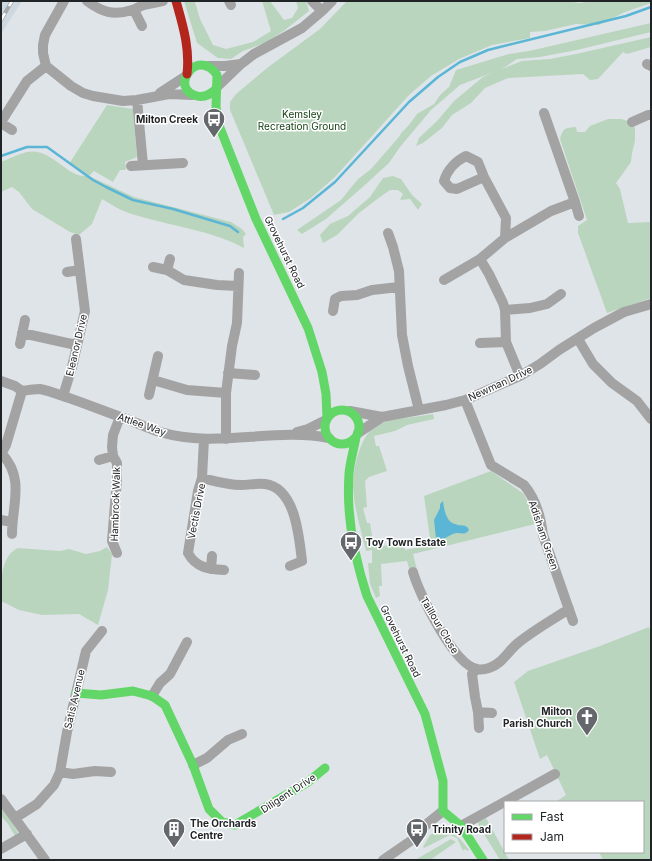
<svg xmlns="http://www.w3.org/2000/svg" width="652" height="861" viewBox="0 0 652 861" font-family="Inter,sans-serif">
<rect width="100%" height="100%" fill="#dfe4e9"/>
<path fill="#ced8e1" d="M1 1H22L1 34Z"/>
<path fill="#bad5bd" d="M184 1 195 2 200 19 213 45 226 49 253 42 271 31 262 1H270L284 20 292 18 298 8 296 1H306L309 11 285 30 267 42 243 51 231 59 218 58 197 43Z
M347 1H567L579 3 594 1H651V3L625 12 599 25 576 24 545 31 530 32V38L492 45 459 59 431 76 409 95 335 177 311 198 289 212 274 215 233 117 230 110V102L236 94 267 68 320 29Z
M651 23V32L577 50 540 57 517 59 502 69 522 61 550 59 576 54 651 37V47L627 54 623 52 598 79 590 80 583 74 508 78 485 88 471 103 452 115 442 128 423 143 416 146 419 138 437 121 454 101 483 77 494 72 460 85 431 110 400 147 389 163 366 184 326 219 302 234 297 230 341 200 358 179 371 169 378 161 398 138 402 132 409 125 417 114 434 104 440 95 449 87 456 70 509 54 529 51Z
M107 105 133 109 137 157 125 162 126 168 125 170H120L113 182 94 171 89 176 134 197 231 222 242 229 246 234 243 237 244 248C210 230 171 226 135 215 123 212 112 205 102 199L92 224 79 235 70 232 32 209 19 192 12 187 1 192V162C9 159 18 154 27 152 51 147 66 177 86 176L69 164Z
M608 119H621L632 122 635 128V141L632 153 631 162 616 183 620 189 628 223 651 222V298L607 313 578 233V226L587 220 560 139C563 128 565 128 576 127L577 132H585L590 126Z
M393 176 401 179 412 195 422 204 418 210 410 199 400 200 403 194 398 190H390L380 197 359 213 337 235 323 243 320 235 330 224 348 216 370 197 383 178Z
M433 414 434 419 407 425 395 431 374 436 376 446H379L387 471 369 477 365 481 367 507 363 508 367 523H370L373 542 375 546 394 545 404 546 405 550 431 545 424 496 491 471 524 494 533 513 535 524 413 554 417 570 410 572 407 561 381 564 382 586H379L380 596 376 598 370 584 368 563H372V550L366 551C361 530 354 508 353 487 353 468 360 433 379 424 392 418 418 417 433 414Z
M107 547 112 554 108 590 98 625 79 614 42 615 19 610 1 601C1 584 0 556 18 548L60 551 69 549 86 554 100 551Z
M649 627 651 634V860H603L599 852H643V802L557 801 566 795 547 755 540 759 514 682 528 671 600 646Z
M1 806 19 834 15 836 8 824 1 816Z
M486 818 509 860H500L479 826 478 822Z
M438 831C454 830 461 839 469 850L467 851 465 849 463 851 457 838 450 835 424 848 423 847 430 835Z
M451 839 456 842 430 860H415Z"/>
<path fill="#5bb6d5" d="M443 501C444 509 446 522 455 524 461 527 466 523 469 530 464 537 460 531 453 534 449 536 444 538 440 541L436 539 434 520 440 508V504Z"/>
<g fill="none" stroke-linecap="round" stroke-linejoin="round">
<path stroke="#5bb6d5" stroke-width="2.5" d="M1 156 27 147H47L93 180 106 187 133 200 173 209 230 226 238 232
M283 219 303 208 335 182 409 102 438 77 460 62 488 50 626 16 651 7"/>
<path stroke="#a4a3a4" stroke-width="10" d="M64 1 45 35 43 45V53L46 66 71 86 83 93 93 96 123 101 137 100 169 94 192 95
M87 1C102 12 113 16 132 10 136 9 140 6 144 5 150 3 157 3 163 1
M229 1 231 5
M312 1 322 11
M134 10 142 26
M647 64 651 66
M207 66H225L241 64
M217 87 241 64 254 54 302 28 322 11 332 1
M160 93 186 76
M137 100 143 165
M544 113 575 202
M1 122 27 81 46 66
M632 122 648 115H651
M1 123 12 130
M131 166 183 163
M484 177 457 189 450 188 444 181C447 170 456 161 466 156L478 162 484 177 506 218 505 238
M388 233 393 247 399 271 402 335 408 366 419 410
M480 259 489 274 503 303 505 310 506 342 520 376
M153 267 167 270 184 280 217 285 238 286
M167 270 170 259
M67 272 80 270
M444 280 480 259 505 238 551 211 575 202 579 216
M505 310 530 308 547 304 561 294
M333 311 335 299 341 296 357 295 372 290 399 287
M22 333 76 345
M578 339 593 364 612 383 637 401 651 419
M480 343 506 342
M20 344 25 320
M228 373 255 375
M153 380 187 390 226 393
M1 381 15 386 22 391C28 390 34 389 40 389 50 391 60 395 69 398 89 405 109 413 129 420 139 424 150 429 160 432 217 449 273 427 329 438
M149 395 158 356
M63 396 72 367 85 311 76 239
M465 400 491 465 524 485C535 498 541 518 543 535L573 621
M350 411 382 417 446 405 465 400 520 376 540 364 559 350 594 328 624 312 651 304
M297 432 308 429 326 420
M358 433 382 417
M204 439 202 478 198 491 188 553C196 568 209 569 224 570
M226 439V393L232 346 237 323 239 273
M1 454 6 445 22 391
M2 454C25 479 12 504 12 534
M99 460 113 456
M202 478C215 481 227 485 241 485 249 485 257 483 265 484 296 488 299 538 302 561L290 566
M1 520 12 522
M117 553 112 541 117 479V463L113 456 112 447 113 435 120 417
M211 569 212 556
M413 572C419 594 454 665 477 669 480 670 486 669 489 668 502 664 508 651 518 643 534 630 552 620 569 609
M477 669 472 674 475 697 478 712 479 728
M152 696 160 683 170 674 187 642
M478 712 492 713
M193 765 207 758 228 740 242 734
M60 772 73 774 95 771 111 772
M1 799 45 860
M15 818 37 804 54 785 60 772 67 732 86 651 102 631
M461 826 555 774
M1 849 27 834
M383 860 412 840 428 823 443 811"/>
<path stroke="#63d668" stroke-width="9" d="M216 89C211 94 205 98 197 96 168 89 197 46 217 75L216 107 220 128 256 219 308 328 322 372 326 394 327 418
M325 427a17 17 0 1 1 34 0a17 17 0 1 1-34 0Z
M356 437C354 449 350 461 349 474 346 516 354 556 367 596L425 714 443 781V811L461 826 483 860
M76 693 101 695 133 691 152 696 165 705 193 765 209 809 222 822 235 825 308 782 325 768"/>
<path stroke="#b3261e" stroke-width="9" d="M176 1C183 26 190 48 187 74"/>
<g stroke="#a6a8ab" stroke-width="4">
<path id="rail" d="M1 20 12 1"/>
</g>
<use href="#rail" stroke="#fff" stroke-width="2.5" stroke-dasharray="8" stroke-linecap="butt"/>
</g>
<defs>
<g id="bus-pin" transform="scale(1.15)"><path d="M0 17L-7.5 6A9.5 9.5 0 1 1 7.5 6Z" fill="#64676b" stroke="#fff"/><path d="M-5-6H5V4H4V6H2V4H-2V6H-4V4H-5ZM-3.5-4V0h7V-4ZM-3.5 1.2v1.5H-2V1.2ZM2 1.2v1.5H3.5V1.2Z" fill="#fff"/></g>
<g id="church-pin" transform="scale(1.15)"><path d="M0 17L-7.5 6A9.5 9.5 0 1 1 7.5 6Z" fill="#64676b" stroke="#fff"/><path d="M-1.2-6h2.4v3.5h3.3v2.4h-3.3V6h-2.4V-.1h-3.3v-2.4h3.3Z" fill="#fff"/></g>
<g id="building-pin" transform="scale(1.15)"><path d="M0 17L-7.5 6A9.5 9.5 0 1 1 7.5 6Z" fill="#64676b" stroke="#fff"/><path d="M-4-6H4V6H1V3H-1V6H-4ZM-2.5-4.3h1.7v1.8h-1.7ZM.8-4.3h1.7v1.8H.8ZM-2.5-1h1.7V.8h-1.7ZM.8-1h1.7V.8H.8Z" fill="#fff"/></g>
</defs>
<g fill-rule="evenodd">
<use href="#bus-pin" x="214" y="119"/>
<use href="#bus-pin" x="351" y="542"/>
<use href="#church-pin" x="587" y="717"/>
<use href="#building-pin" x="174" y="829"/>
<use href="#bus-pin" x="417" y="829"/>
</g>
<g text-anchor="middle" stroke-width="3" stroke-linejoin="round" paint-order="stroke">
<g font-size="10" fill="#0d3c0c" stroke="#fff">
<text x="302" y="118">Kemsley<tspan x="302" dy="12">Recreation Ground</tspan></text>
</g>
<g font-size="10" font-weight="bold" fill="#212427" stroke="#fff" text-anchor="start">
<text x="198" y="123" text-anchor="end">Milton Creek</text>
<text x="366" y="546">Toy Town Estate</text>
<text x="572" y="715" text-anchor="end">Milton<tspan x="572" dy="12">Parish Church</tspan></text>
<text x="190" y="827">The Orchards<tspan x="190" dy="12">Centre</tspan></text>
<text x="432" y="833">Trinity Road</text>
</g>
<g font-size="10" fill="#212427" stroke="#fff">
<text transform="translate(285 252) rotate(64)" y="4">Grovehurst Road</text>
<text transform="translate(76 345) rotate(-77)" y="4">Eleanor Drive</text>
<text transform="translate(500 383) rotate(-25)" y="4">Newman Drive</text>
<text transform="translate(142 424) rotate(19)" y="4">Attlee Way</text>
<text transform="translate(115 504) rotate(-88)" y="4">Hambrook Walk</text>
<text transform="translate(196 511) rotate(-79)" y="4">Vectis Drive</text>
<text transform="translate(544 535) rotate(71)" y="4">Adisham Green</text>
<text transform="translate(440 625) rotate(59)" y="4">Taillour Close</text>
<text transform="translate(401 641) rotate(64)" y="4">Grovehurst Road</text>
<text transform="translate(74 699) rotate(-77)" y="4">Satis Avenue</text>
<text transform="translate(288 793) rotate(-33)" y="4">Diligent Drive</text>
</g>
</g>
<rect width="652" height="861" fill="none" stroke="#212427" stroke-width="4"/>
<rect x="504" y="801" width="140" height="52" fill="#ffffff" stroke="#a6a7a9"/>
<rect x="512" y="814" width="20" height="6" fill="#63d668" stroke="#a6a7a9"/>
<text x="540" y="821" font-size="12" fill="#212427">Fast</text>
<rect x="512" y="834" width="20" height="6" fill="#b3261e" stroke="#a6a7a9"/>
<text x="540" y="841" font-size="12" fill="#212427">Jam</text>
</svg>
